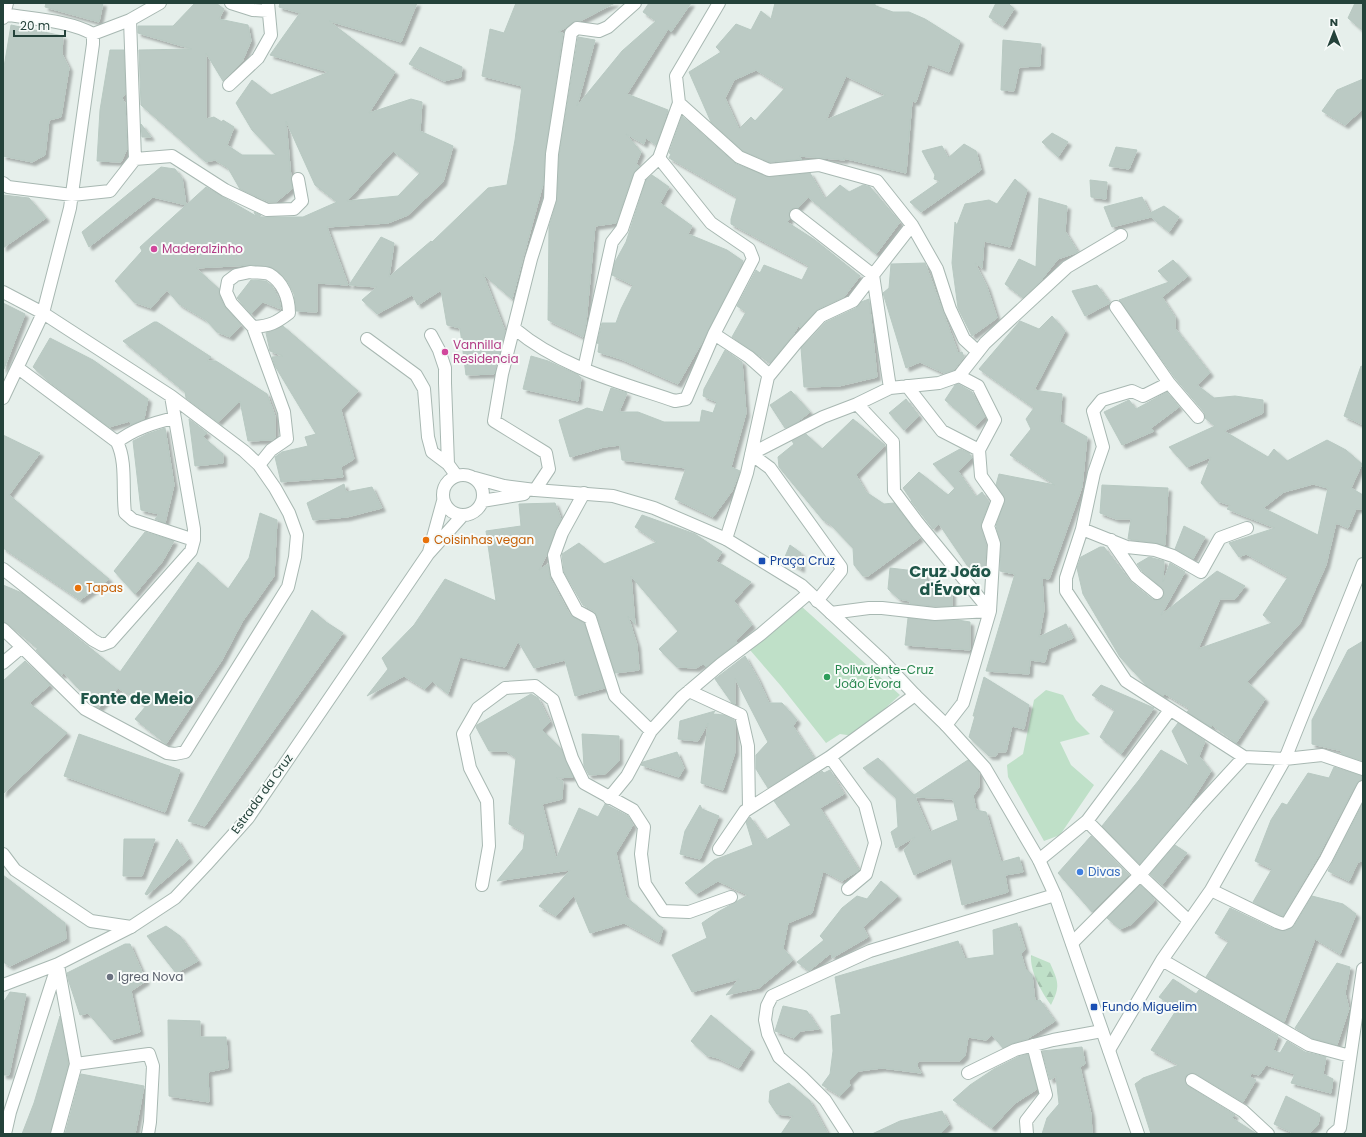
<svg xmlns="http://www.w3.org/2000/svg" width="1366" height="1137" viewBox="0 0 1366 1137" font-family="Poppins,sans-serif">
<defs>
<pattern id="forest-firs" width="22" height="20" patternUnits="userSpaceOnUse"><rect width="22" height="20" fill="#bfe0c8"/><path d="M5 1l3.5 6h-7zM16 11l3.5 6h-7z" fill="#a4c1ad"/></pattern>
<filter id="shadow"><feDropShadow dx="3.5" dy="3.5" stdDeviation="1" flood-color="#0004"/></filter>
</defs>
<rect width="100%" height="100%" fill="#e6efeb"/>
<path fill="url(#forest-firs)" d="M1031 955 1050 963C1058 981 1061 986 1051 1005 1041 991 1030 972 1031 955Z"/>
<path fill="#bfe0c8" d="M801 606 900 695 854 736 840 734 826 743 781 686 750 650Z
M1046 690 1063 695 1076 720 1090 734 1060 742 1071 765 1094 785 1060 835 1044 841 1008 777 1007 765 1023 754 1034 700Z"/>
<path fill="#bbcac4" stroke="#b8c9c2" fill-rule="evenodd" filter="url(#shadow)" d="M46 3H103L99 22 45 7Z
M195 3H216L224 9 219 19 248 25 251 41 242 62 223 81 206 53V119L214 117 222 122 223 120 234 127 227 145 242 155H276L252 130 236 103 252 80 271 95 329 72 270 55 300 13 279 7 280 3H417L401 42 329 21 395 72 369 113 411 99 422 102 420 131 453 146 443 182 408 215 388 223 327 227 348 285 317 283V312L296 311 294 294 288 282 279 272 271 267 251 265 196 268 219 289V295L224 306 241 325 230 337 217 332 206 320 179 304 167 290 151 308 134 302 115 281 142 251 140 247 206 187 256 216 254 212 261 215 259 217H303L337 202 315 185 286 121 292 189 276 202H269L240 189 228 168 215 160 206 162 141 105 139 50 192 49 138 33V26H173ZM393 151 420 173 398 196 347 201Z
M516 3H615L580 21H575L565 28 558 32 563 33 545 153 543 184 512 299 483 274 505 331 494 374 466 375 460 328 447 325 441 290 418 305 412 295 377 314 362 300 377 287 349 285 381 237 394 243 389 277 431 241 432 242 488 188 507 185 515 140 522 86 482 76 490 29 504 33Z
M649 3H691L671 32 668 29 627 94 668 110 656 145 646 138 644 144 626 134 641 152 636 164 639 166 633 174 616 223 595 226 586 323 583 337 548 320 549 227 557 200 559 155 578 37 595 40 577 106 622 51 656 21 643 12Z
M775 3H874L876 6 893 12H909L925 19 960 41 949 72 928 64 916 102 912 101 906 173 843 158 845 160 799 156 802 159 770 162 743 151 711 122 689 72 721 52 716 47 736 24 751 30 761 11 771 19ZM756 70 785 88 755 121 751 117 739 129 725 98 734 80ZM846 76 886 95 826 120Z
M996 3H1008L1014 9 1003 26 989 17Z
M1355 3H1363V31L1348 18Z
M11 25 63 36 62 54 69 68 61 117 49 120 45 155 32 162 3 156V73Z
M1003 40 1041 44 1040 66 1019 67 1014 91 1001 90Z
M420 47 462 67 461 77 444 81 409 64Z
M110 50H124L125 94 122 98 125 103 127 149 121 162 97 161 100 110Z
M1363 79V109L1345 125 1322 111 1337 90Z
M682 116 736 164 769 177 810 173 825 199 840 185 849 192 863 185 870 187 900 222 876 254 808 197 798 208H794L790 210 789 214 790 219 787 222 815 240 860 276 844 297 818 309 800 328V323L793 335 770 363 732 337 746 312 737 306 756 270 760 273 764 265 802 280 809 266 731 224V219L737 197 669 158 671 154 669 153Z
M141 124 151 137H142Z
M1052 133 1068 142 1058 157 1042 142Z
M964 144 976 151 981 170 921 212 910 202 940 181 934 179 935 175 922 151 942 146 948 158Z
M1116 147 1137 150 1129 169 1109 166Z
M161 167 175 169 182 178 186 205 153 197 89 247 82 232Z
M652 175 669 187 660 203 692 226 688 234 727 250 743 261 705 337 678 384 621 359 598 352 599 344 597 343 602 323H616L621 309 633 285 612 275 615 262 626 242 646 180Z
M1015 179 1027 190 1010 247 984 241 982 268 975 263 987 287 997 318 972 336 958 308 952 263 955 222 957 225 965 204 989 200 997 204Z
M1090 180 1107 182 1106 199 1091 197Z
M3 195 29 198 46 218 3 248Z
M1142 197 1150 213 1164 206 1179 217 1169 232 1151 217 1112 227 1104 207Z
M1039 198 1067 206 1065 231 1078 252 1058 259 1038 284 1023 298 1005 284 1019 259 1036 267Z
M1173 260 1188 276 1162 297 1175 317V328L1210 373 1197 385 1214 398 1235 396 1263 400V413L1224 431 1268 457 1274 449 1287 461 1327 440 1346 450 1362 464 1351 488 1363 495V509H1356L1348 528 1336 523 1326 565 1300 623 1247 682 1265 699 1236 743 1212 725 1211 727 1187 712 1190 709 1165 694 1163 696 1147 686 1120 657 1083 594 1077 568 1081 557 1100 547H1104L1131 582 1152 599 1156 600 1163 597 1164 594V590L1142 571 1137 564 1149 557 1164 561 1163 582 1170 563 1185 572 1161 615 1217 571 1245 586 1235 599H1220L1198 649 1272 623 1263 615 1288 577 1246 554 1239 557 1229 543 1275 528 1227 509 1230 505 1217 501 1201 483 1211 457 1187 467 1169 447 1215 426 1205 418 1204 412 1175 378 1119 300 1169 282 1158 271ZM1313 484 1328 488 1318 535 1263 508 1284 492Z
M925 263 958 353 962 352 964 357 954 370 944 373 920 362 906 368 883 293 889 288 891 264Z
M251 280 266 281 272 286 279 299 281 309 263 302 251 314 237 298Z
M1097 285 1110 303 1085 316 1072 291Z
M869 299 877 377 839 386 804 387 801 348 826 322 856 308 861 302Z
M3 303 25 314 4 369H3Z
M1052 316 1065 331 1034 390 1062 394 1060 422 1087 437 1082 487 1049 579 1042 578 1044 610 1039 637 1066 624 1073 638 1048 649 1045 662 1030 660 1029 674 986 671 1015 574 1000 571 1001 544 996 526 1005 499 996 485 999 474 1055 485 1010 455 1031 429 1026 419 1034 408 979 369 1020 321 1039 329Z
M154 322H157L211 357 207 361H216L267 394 275 416V438L272 440 248 441 240 401 218 422 186 398 185 392 123 341Z
M283 326 358 391 341 410 354 459 341 467 343 477 281 482 275 457 282 452 308 446 305 437 316 434 275 366 272 357 283 356 270 351 266 333Z
M50 338 93 360 148 399 144 419 131 425 130 421 109 427 48 381 33 367Z
M725 350 742 362 746 413 731 467 740 471 732 491 713 517 675 499 686 468 622 460 620 445 604 447 570 457 559 420 587 408 603 412 611 388 627 393 619 412H638L664 422H700L702 410 713 413 717 402 703 396 704 389Z
M531 356 548 361 578 375 581 378 578 401 523 389Z
M1361 366 1363 367V425L1344 416Z
M958 384 972 392 985 417 975 426 945 400 955 385Z
M791 391 810 412 796 423 785 428 770 405Z
M1167 392 1179 407 1151 428 1154 431 1122 445 1104 412 1129 400 1136 409Z
M906 399 919 416 904 430 889 413Z
M189 419 207 433 203 437 223 454V463L195 466Z
M853 419 885 445 856 475 866 492 884 504 894 503 920 538 868 576H863L854 565 853 548 830 524 823 520 779 467 778 457 794 444 792 441 806 434 822 449Z
M165 428 174 485 165 523 155 519 159 514 141 510 133 441 147 434Z
M3 435 40 453 9 495 109 579 80 600 3 548Z
M960 449 969 453 972 458 958 471 976 497 982 492 989 502 981 524V528L986 545 985 569 978 568 973 574 939 524 933 529 911 501H912L903 488 919 472 948 495 955 488 933 464Z
M344 484 346 492 372 487 382 508 347 517 313 520 307 503Z
M1102 485 1168 488 1165 545 1156 543 1128 539 1131 519H1116L1100 513Z
M555 503 561 519 555 530 547 554 539 570 548 564 550 578 570 615 584 623 605 688 575 696 565 660 534 668 518 641 505 667 460 657 448 694 432 681 425 689 404 676 367 696 388 669 382 658 414 625 445 579 496 601 486 531 521 526 519 504Z
M260 513 277 520 274 576 242 622 222 660 166 744 135 719 146 706 118 688 99 708 90 703 91 702 64 673 61 675 36 650 38 649 8 624 3 622V585L22 593 120 672 198 562 228 589 249 558Z
M642 515 695 534 722 552 716 561 751 582 734 601 752 625 736 640 737 643 706 667 703 664 696 668 677 667 659 649 678 631 631 576 635 624 628 616 637 645 639 670 615 673 597 616 594 611 583 605 564 572 562 554 579 543 604 564 657 542 635 527Z
M1184 526 1205 537 1193 559 1175 549Z
M145 532 174 541 162 562 135 594 114 571Z
M790 545 801 553V569L784 559Z
M890 568 924 572 928 585 935 588 952 591V606H935L910 604V601L899 599 888 589Z
M312 610 326 622 343 633 205 826 188 821 211 781 213 782 211 781Z
M908 618 934 621 958 620 970 622V650L905 645Z
M1363 641V761L1341 754 1342 751 1312 744V720L1348 650Z
M745 656 758 679 769 703H782L797 720 793 726 814 758 768 788 756 769V755L768 742 735 678V704L732 703 715 679Z
M25 661 50 685 29 703 67 733 3 794V681Z
M984 677 1029 705 1024 729 1012 726 1006 752H998L996 756H989L969 737 975 716H973Z
M1101 685 1154 708 1121 754 1100 737 1115 710 1092 695Z
M531 694 538 698 550 722 542 730 562 750 573 777 556 778 563 781 562 799 542 804 556 859 579 808 598 817 605 804 628 816 633 825 616 853 626 897 663 928 659 942 624 923 590 933 574 895 556 916 539 906 570 870 497 881 523 849 525 833 509 824 516 758 506 751H489L476 727 477 725Z
M715 711 713 714 724 715 734 720 735 723V752L723 790 701 783 708 723 698 741 678 739 680 721Z
M1178 723 1205 741 1199 756 1211 771 1187 808 1140 864 1102 826 1139 780 1161 750 1189 766 1172 731Z
M79 734 180 770 165 812 64 776Z
M582 734 619 736V761L605 774 589 775 584 766Z
M677 752 684 768 679 777 641 765 643 762Z
M878 758 914 795 968 760 979 772V787L973 796 976 810 986 812 1001 862 1019 857 1023 872 1005 875 1008 892 962 905 951 858 914 875 904 850 915 837 896 848 891 832 898 827 896 798 863 768ZM915 797 953 799 958 820 930 832Z
M1334 767 1363 776V780L1359 781 1356 784 1319 855 1283 916 1280 915 1253 902 1272 869 1255 861 1271 820 1282 803 1287 805 1308 773 1329 778Z
M830 770 844 794 820 808 859 870 842 881 823 871 812 913 788 923 783 948 793 960 759 988 726 995 739 979 692 992 672 955 707 938 702 923 718 912 748 895 718 881 696 894 685 883 714 860 753 845 746 822 750 817 766 840 791 825 774 801 822 771 824 773Z
M1363 803V861L1358 862 1349 881 1328 871Z
M700 805 702 809 719 816 700 859 680 854 685 831Z
M1091 836 1129 875 1092 912 1058 873Z
M124 839H155L142 876H123Z
M177 839 189 859 147 895 145 894Z
M1175 845 1187 853 1162 885 1150 874Z
M3 875 65 923 66 939 10 966 3 962Z
M881 881 898 896 863 927 868 937 832 958 831 953 809 971 797 962 824 940 820 936 842 908 857 896 867 899Z
M1140 885 1153 897 1154 901 1132 924 1120 929 1107 918Z
M1312 896 1343 904 1356 914 1340 954 1315 939 1284 1022 1206 977 1229 941 1215 933 1230 908 1274 929 1285 931 1294 926Z
M1017 923 1025 949 1021 954 1025 968 1032 975 1035 1001 1040 1000 1055 1021 1027 1039 1013 1043 1003 1048 992 1035 986 1040 968 1037 965 1056 960 1061H918L917 1066 921 1073 882 1068 859 1071 849 1081 850 1086 840 1096 822 1085 830 1074 833 1051 831 1016 841 1014 835 977 958 941 965 959 994 955 993 930Z
M166 926 180 936 198 961 176 973 147 936Z
M125 944H130L146 981 131 991 140 1032 111 1040 88 1013 80 1015 69 982 67 973Z
M1337 963 1350 967 1345 993 1349 1009 1337 1045 1312 1038 1295 1028Z
M1173 979 1196 994 1199 990 1278 1036 1273 1050 1280 1053 1287 1041 1305 1052 1326 1057 1323 1074 1333 1079 1331 1093 1291 1083 1295 1074 1266 1065 1259 1075 1251 1073 1250 1077 1256 1080 1243 1102 1196 1074 1192 1073 1185 1076V1080L1188 1086 1235 1115 1232 1118 1257 1134H1151L1135 1084 1143 1078 1179 1065 1151 1050 1177 1009 1159 997Z
M10 992 26 994 9 1075H3V1003Z
M783 1006 807 1011 819 1029 801 1031 794 1038 775 1031Z
M711 1015 751 1049 739 1068 718 1058 706 1055 691 1041Z
M60 1016 68 1064 50 1134H22L34 1103Z
M168 1020 200 1021V1037H226L228 1068 208 1072 209 1102 169 1096Z
M1082 1047 1085 1064 1080 1067 1091 1114 1092 1134H1042L1047 1118 1059 1104 1056 1076 1050 1080 1042 1051Z
M1028 1054 1037 1089 1014 1104 992 1128 953 1100 970 1085 994 1069 1018 1057Z
M81 1074 144 1086 135 1134H65Z
M789 1083 810 1101 828 1134H781L793 1116 777 1114 769 1102 770 1091Z
M1286 1096 1320 1114 1318 1125 1308 1134H1295L1274 1124Z
M942 1111 949 1125 940 1134H872L900 1121Z"/>
<g fill="none" stroke-linecap="round" stroke-linejoin="round">
<g stroke="#a8b8b2" stroke-width="14">
<path id="minor" d="M231 3 253 10 268 11
M3 14C30 19 69 20 93 34L130 20 160 3
M3 18 7 3
M229 85 258 58 271 35 268 3
M679 103 739 157 769 170 819 165 877 181 912 225 873 275 890 388
M135 159 172 156 225 190 267 210 294 209 302 201 298 179
M3 183 8 187 72 195 110 191 135 159 130 20
M912 225 937 269 950 309 964 339 978 352
M250 272C255 273 264 272 269 274 283 282 289 298 289 313 276 323 270 326 253 327L231 303 226 292 228 281 236 275Z
M3 292 43 313 171 396 194 529V540L191 551 110 642 102 645 93 640 3 569
M1116 307 1169 383
M253 327 284 412 287 439 271 450 259 465
M515 329C560 367 619 382 675 401L686 399 714 334 753 259 749 249 711 223 659 158 679 103 676 76 719 3
M714 334 749 357 767 373 768 377
M431 335 439 350 445 368V383L448 464 456 475
M367 339 416 375 424 389 428 437 432 452 448 464
M18 368 117 442C127 462 122 490 125 513L133 520 194 540
M584 369 612 242 622 229 640 176 659 158
M959 376 978 386 995 420 979 450
M907 386 942 431 979 450 981 476 998 500 988 526 994 544 990 611
M3 398 43 313 70 208 93 44V34
M857 404 893 442 894 491 918 523 990 611
M1198 417 1169 383 1143 396 1132 391 1102 400 1093 411 1103 447 1094 473 1082 529 1066 578V591L1126 681 1244 757 1285 759 1322 755 1363 769
M117 442C134 429 153 423 174 418
M535 490 549 469 546 453 494 421 502 374 531 259 550 199 552 154 571 33 577 28 599 31 608 27 635 3
M584 493 562 533 554 555 557 574 577 611 590 618 615 696 651 731
M1082 529 1127 547 1155 550 1173 556 1201 572 1220 538 1247 528
M726 539 747 473 768 377 796 343 821 316 853 301 873 275 796 215
M1111 540 1136 576 1157 593
M817 601 841 571V567L770 468 751 454 823 417 857 404 890 388 939 383 959 376 985 343 1067 267 1121 235
M831 613 869 608H882L935 614 990 611 963 703 946 725
M3 629 22 647 3 663
M22 647 85 709 167 753 175 754 185 752 288 587 295 557 297 535 289 513 275 488 259 465 244 451 171 396
M689 691 741 715 748 746 749 808
M609 798 627 776 651 731 682 697 721 664 761 634 809 593
M1087 821 1140 875 1189 921
M719 849 745 811 830 757
M1039 860 1087 821 1170 710
M482 885 489 846 487 801 470 768 463 734 478 708 505 688 535 686 553 700 572 758 584 783 633 810 644 827 641 854 645 884 663 911 689 912 731 897
M848 889 866 874 875 843 865 805 830 757 915 695
M1211 890 1277 922 1283 924 1288 922 1326 859 1363 787
M1072 943 1140 875 1198 807 1244 757
M1162 960 1309 1045 1350 1056
M3 985 58 964 131 927
M1109 1050 1162 960 1211 890 1285 759 1363 564
M76 1064 149 1054 153 1066 150 1122 148 1134
M968 1073 1015 1050 1053 1040 1102 1031
M1192 1080 1243 1111 1268 1134
M5 1134 10 1112 58 964
M57 1134 76 1064 58 965
M847 1134 825 1100 802 1077 779 1057 768 1034 765 1020 767 1006 772 996 870 951 1055 895
M1027 1134 1026 1121 1046 1095 1033 1045
M1333 1134 1340 1128 1363 969"/>
</g>
<g stroke="#a8b8b2" stroke-width="14">
<path id="tertiary" d="M443 495a20 20 0 1 1 40 0a20 20 0 1 1-40 0Z
M475 478 504 486 535 490 613 496 654 508 726 539 801 585 884 662 915 695 946 725 985 768 1039 860 1055 895 1138 1134
M482 501 524 494
M429 552 443 501
M3 854 15 870 91 921 131 927 175 898 206 865 248 818 428 554 463 515"/>
</g>
<use href="#minor" stroke="#fff" stroke-width="12"/>
<use href="#tertiary" stroke="#fff" stroke-width="12"/>
</g>
<g fill="#d1479c" stroke="#f7fbf9" stroke-width="1.5">
<circle cx="154" cy="249" r="4"/>
<circle cx="445" cy="352" r="4"/>
</g>
<g fill="#e8710a" stroke="#f7fbf9" stroke-width="1.5">
<circle cx="426" cy="540" r="4"/>
<circle cx="78" cy="588" r="4"/>
</g>
<g fill="#1a4fb4" stroke="#f7fbf9" stroke-width="1.5">
<rect x="758" y="557" width="8" height="8" rx="2"/>
<rect x="1090" y="1003" width="8" height="8" rx="2"/>
</g>
<circle fill="#2e9e5b" stroke="#f7fbf9" stroke-width="1.5" cx="827" cy="677" r="4"/>
<circle fill="#3f7fe0" stroke="#f7fbf9" stroke-width="1.5" cx="1080" cy="872" r="4"/>
<circle fill="#6b7280" stroke="#f7fbf9" stroke-width="1.5" cx="110" cy="977" r="4"/>
<g text-anchor="middle" stroke-width="4" stroke-linejoin="round" paint-order="stroke">
<g font-size="12" fill="#b23c85" stroke="#f7fbf9" text-anchor="start">
<text x="162" y="253">Maderalzinho</text>
<text x="453" y="349">Vannilla<tspan x="453" dy="14">Residencia</tspan></text>
</g>
<g font-size="12" fill="#c56008" stroke="#f7fbf9" text-anchor="start">
<text x="434" y="544">Coisinhas vegan</text>
<text x="86" y="592">Tapas</text>
</g>
<g font-size="12" fill="#164399" stroke="#f7fbf9" text-anchor="start">
<text x="770" y="565">Praça Cruz</text>
<text x="1102" y="1011">Fundo Miguelim</text>
</g>
<g font-size="12" fill="#27864d" stroke="#f7fbf9" text-anchor="start">
<text x="835" y="674">Polivalente-Cruz<tspan x="835" dy="14">João Évora</tspan></text>
</g>
<g font-size="12" fill="#24423a" stroke="#f7fbf9">
<text transform="translate(262 794) rotate(-54)" y="4">Estrada da Cruz</text>
</g>
<g font-size="12" fill="#366cbe" stroke="#f7fbf9" text-anchor="start">
<text x="1088" y="876">Divas</text>
</g>
<g font-size="12" fill="#5b616d" stroke="#f7fbf9" text-anchor="start">
<text x="118" y="981">Igrea Nova</text>
</g>
<g font-size="16" font-weight="bold" fill="#1f5548" stroke="#f7fbf9">
<text x="950" y="577">Cruz João<tspan x="950" dy="18">d'Évora</tspan></text>
<text x="137" y="704">Fonte de Meio</text>
</g>
</g>
<rect width="1366" height="1137" fill="none" stroke="#24423a" stroke-width="8"/>
<g transform="translate(1334 32)" stroke="#f7fbf9" stroke-width="3" paint-order="stroke">
<path d="M0-3L7 15L0 10L-7 15Z" fill="#24423a"/>
<text y="-6" font-size="11" font-weight="bold" text-anchor="middle" fill="#24423a">N</text>
</g>
<path d="M14 30v6h51v-6" fill="none" stroke="#24423a" stroke-width="2"/>
<text x="20" y="30" font-size="12" fill="#24423a" stroke="#f7fbf9" stroke-width="3" paint-order="stroke">20 m</text>
</svg>
